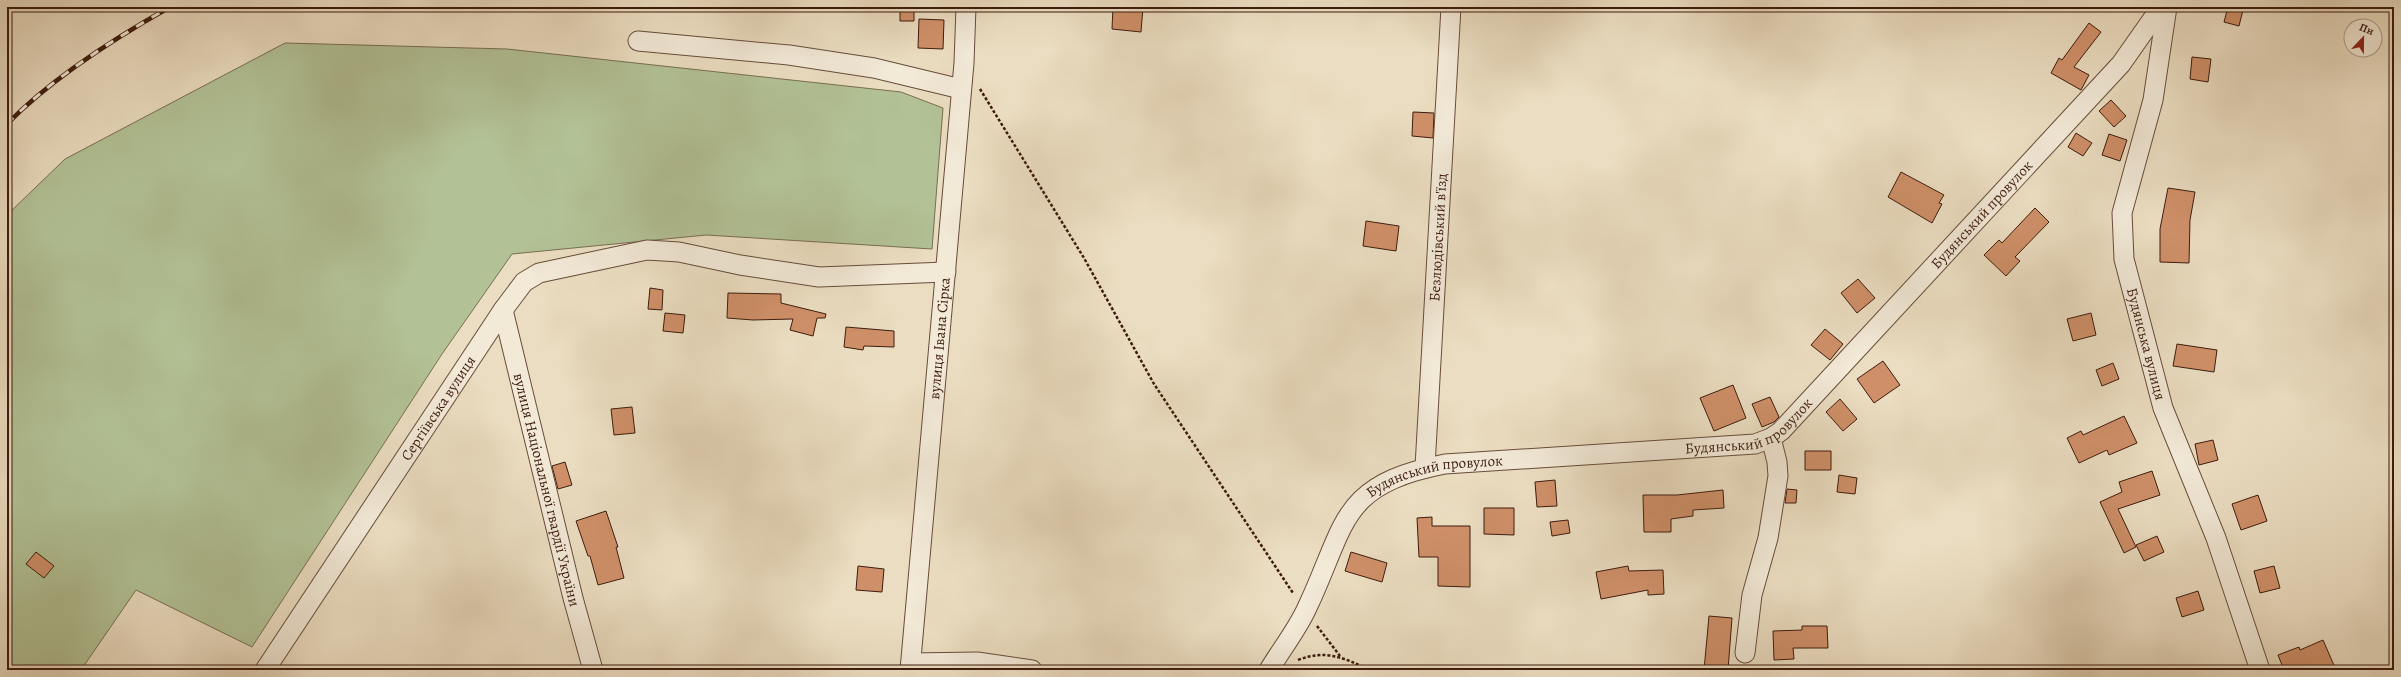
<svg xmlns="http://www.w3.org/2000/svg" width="2401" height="677" viewBox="0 0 2401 677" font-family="Alegreya,serif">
<rect width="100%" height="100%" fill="#ebddc1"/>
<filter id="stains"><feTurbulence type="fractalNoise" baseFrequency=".005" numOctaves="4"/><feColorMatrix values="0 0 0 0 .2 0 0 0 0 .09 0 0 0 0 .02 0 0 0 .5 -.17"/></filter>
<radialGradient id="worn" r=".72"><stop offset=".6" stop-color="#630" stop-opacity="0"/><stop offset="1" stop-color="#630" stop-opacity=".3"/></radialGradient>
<path fill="#b2c296" stroke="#786e52" d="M285 43 507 49 901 92 943 108 932 249 706 235 512 254 442 354 252 647 136 590 81 670H7V215L65 159Z"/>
<path fill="#cf9069" stroke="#3d1b0d" d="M900 7H914V21H900Z
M1113 7H1143L1141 32 1112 29Z
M2228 7 2243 10 2239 26 2224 22Z
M919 19 944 20 943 49 918 48Z
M2089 23 2101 32 2074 67 2089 75 2081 90 2051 73 2059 58 2062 60Z
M2192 57 2211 59 2208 82 2190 79Z
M2111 100 2126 116 2114 127 2099 111Z
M1413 112 1434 113 1433 138 1412 136Z
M2076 133 2092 143 2083 156 2068 147Z
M2109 134 2127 140 2120 161 2102 155Z
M1901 172 1944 195 1939 203 1942 204 1932 223 1888 197Z
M2168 188 2195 192 2190 220 2189 263 2160 262V229Z
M2035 208 2049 222 2015 257 2020 261 2006 276 1984 255 1999 240 2002 243Z
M1366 221 1399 226 1396 251 1363 246Z
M1858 279 1875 298 1857 313 1841 293Z
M650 288 663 290 662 310 648 309Z
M728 293 781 294V303L826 314 825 318H817L813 336 790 330 793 319 753 320 727 318Z
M665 313 685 315 683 333 663 331Z
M2091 313 2096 335 2073 341 2067 319Z
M846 327 894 331V347L864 346 863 350 844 347Z
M1825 329 1843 344 1830 360 1811 345Z
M2177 344 2217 350 2214 372 2173 366Z
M1883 361 1900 385 1874 403 1857 379Z
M2113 363 2119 379 2102 386 2096 370Z
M1733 385 1746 418 1714 431 1700 398Z
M1770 397 1779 417 1774 422 1762 427 1752 404Z
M1840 399 1857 419 1843 431 1826 412Z
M632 407 635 433 614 435 611 409Z
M2124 416 2137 443 2109 455 2107 450 2079 463 2067 438 2081 431 2083 435Z
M2213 440 2218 460 2199 465 2195 444Z
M1805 451H1831V470H1805Z
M565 462 572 485 558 489 552 466Z
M2152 471 2160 495 2118 509 2136 547 2124 553 2100 502 2122 492 2119 482Z
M1839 475 1857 478 1855 494 1837 492Z
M1555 480 1557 506 1537 507 1535 482Z
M1787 489 1797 490 1796 503H1785Z
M1723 490 1724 508 1693 510V516L1671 519V532H1644L1643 495H1677Z
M2258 495 2267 521 2241 530 2232 504Z
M1484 508H1514V535L1484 534Z
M606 511 618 547H616L624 578 598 585 590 556H588L576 521Z
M1432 517V526H1470V587L1438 586V557H1419L1417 518Z
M1568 520 1570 533 1552 536 1550 522Z
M2157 536 2164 552 2144 561 2136 545Z
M36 552 54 566 44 578 26 564Z
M1351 552 1387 563 1382 582 1345 571Z
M858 566 884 569 882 592 856 590Z
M1628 566 1629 571 1663 570 1664 594 1648 595V590L1601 599 1596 572Z
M2274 566 2280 588 2260 593 2254 571Z
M2198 591 2204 610 2182 617 2176 598Z
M1709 616 1732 618 1728 670H1704Z
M1802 626H1827L1828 648H1793L1794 659 1774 660 1773 631 1802 630Z
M2323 640 2336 670H2284L2278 655 2299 647 2300 650Z"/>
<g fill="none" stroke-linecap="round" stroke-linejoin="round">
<g stroke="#684c3a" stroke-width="21">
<g id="street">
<path id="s1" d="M2167 7 2153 100 2122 213 2124 259 2163 408 2216 538 2260 670"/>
<path d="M638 41 789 55 874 68 961 89"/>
<path id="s2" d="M503 310 573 598 593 670"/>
<path id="s3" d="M1425 467 1451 7"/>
<path d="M1745 653 1752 595 1768 538 1778 476 1777 462 1771 438"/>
<path d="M911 663 977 662 1032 670"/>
<path id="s4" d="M265 670 503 310 524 282 539 273 647 250 679 252 740 265 819 277 946 272"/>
<path id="s5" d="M910 670 964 63 966 7"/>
<path id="s6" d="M1269 670C1281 650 1296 631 1306 610 1347 525 1337 485 1445 464L1755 444 1771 438 1781 431 2121 64 2161 7"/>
</g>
</g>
<path stroke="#3d1b0d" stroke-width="2.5" stroke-dasharray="3 2" stroke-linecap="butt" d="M980 89 1084 258 1154 384 1293 593
M1317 626 1340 656
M1298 660C1326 649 1344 658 1370 670"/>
<use href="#street" stroke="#f2e9d7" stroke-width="19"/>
<g stroke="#3d1b0d" stroke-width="4.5">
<path id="rail" d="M7 124C51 79 115 38 170 7"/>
</g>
<use href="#rail" stroke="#f2e9d7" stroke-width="3" stroke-dasharray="9" stroke-linecap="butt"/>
</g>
<g text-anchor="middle" stroke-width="3" stroke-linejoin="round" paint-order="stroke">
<g font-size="15" fill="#3d1b0d" stroke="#f2e9d7">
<text dy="5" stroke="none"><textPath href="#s6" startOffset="922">Будянський провулок</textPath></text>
<text dy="5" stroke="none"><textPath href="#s3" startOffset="230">Безлюдівський в'їзд</textPath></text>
<text dy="5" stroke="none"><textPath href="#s5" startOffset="333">вулиця Івана Сірка</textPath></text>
<text dy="5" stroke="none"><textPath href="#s1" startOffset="345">Будянська вулиця</textPath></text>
<text dy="5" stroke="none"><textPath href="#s4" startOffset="314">Сергіївська вулиця</textPath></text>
<text dy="5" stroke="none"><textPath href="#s6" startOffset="598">Будянський провулок</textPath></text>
<text dy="5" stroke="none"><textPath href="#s6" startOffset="274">Будянський провулок</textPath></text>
<text dy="5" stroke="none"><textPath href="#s2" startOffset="185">вулиця Національної гвардії України</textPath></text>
</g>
</g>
<rect width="2401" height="677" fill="none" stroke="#ebddc1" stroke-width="24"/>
<rect x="8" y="8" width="2385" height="661" fill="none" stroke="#3d1b0d" stroke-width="2"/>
<rect x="12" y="12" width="2377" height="653" fill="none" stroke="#3d1b0d"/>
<g transform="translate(2363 38) rotate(22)"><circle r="19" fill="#f2e9d7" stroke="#aa9786"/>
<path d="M0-3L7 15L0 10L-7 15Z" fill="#8f2418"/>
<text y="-6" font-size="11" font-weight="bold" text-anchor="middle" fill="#3d1b0d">Пн</text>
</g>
<rect width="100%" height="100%" filter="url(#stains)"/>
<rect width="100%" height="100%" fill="url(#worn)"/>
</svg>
